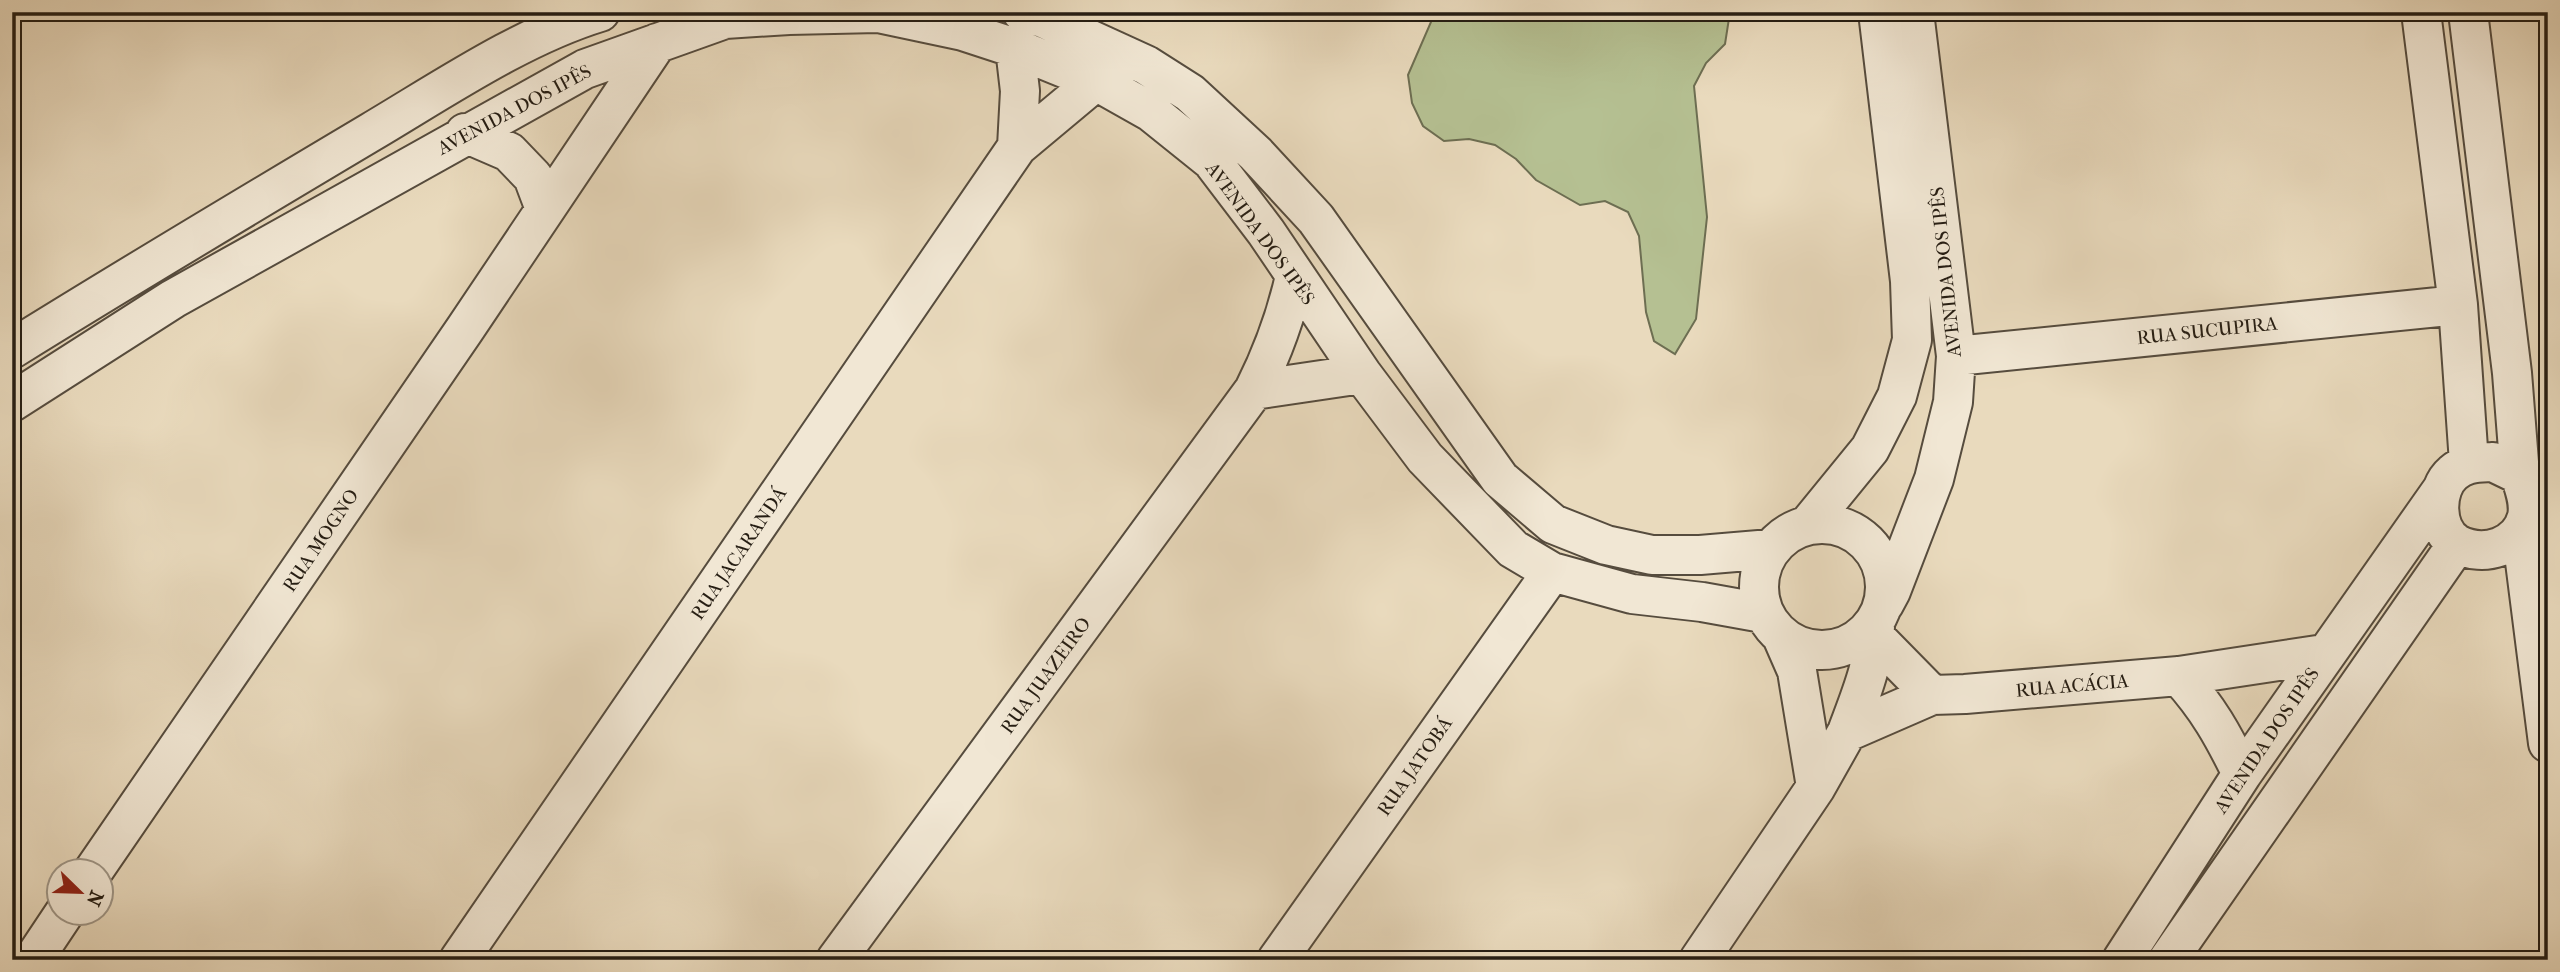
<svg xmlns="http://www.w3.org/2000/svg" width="2560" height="972" viewBox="0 0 2560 972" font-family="'IM FELL French Canon',serif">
<rect width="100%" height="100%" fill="#e9dabd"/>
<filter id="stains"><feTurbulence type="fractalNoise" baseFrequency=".00286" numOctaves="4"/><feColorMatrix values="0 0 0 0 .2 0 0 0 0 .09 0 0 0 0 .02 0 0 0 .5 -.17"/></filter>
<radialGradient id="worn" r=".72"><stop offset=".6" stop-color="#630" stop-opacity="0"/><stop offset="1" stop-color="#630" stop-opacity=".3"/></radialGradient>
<path fill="#b5c092" stroke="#6d6e52" stroke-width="2" d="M1432 12H1730L1725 44 1706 63 1694 86 1707 217 1696 319 1675 354 1654 341 1646 312 1639 236 1628 212 1605 201 1580 205 1536 180 1516 159 1495 145 1469 139 1444 141 1423 126 1412 103 1408 75 1431 22Z"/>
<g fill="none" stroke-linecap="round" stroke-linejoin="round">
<g stroke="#564c3e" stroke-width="42">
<path id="minor" d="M1022 12 1043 18 1146 65 1190 93 1256 154 1316 219 1500 479 1553 524 1606 545 1652 555H1700L1771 549
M2421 12 2458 305 2469 463
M2468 12 2512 373 2520 475
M1015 48 1020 91 1017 147
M465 133 509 152 533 177 545 209
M12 349C131 275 250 204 371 132 442 90 521 36 600 12
M1956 356 2458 305
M1254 390 1362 374
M12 402 173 299 585 69 725 19 789 15 878 13 963 31 1015 48 1096 81 1151 112 1212 161 1266 232 1362 374 1425 458 1513 549 1552 572 1632 594 1702 602 1763 613
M2493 462 2520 475C2524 488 2530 502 2527 517 2519 547 2484 558 2457 544 2434 530 2434 489 2453 473 2465 462 2478 463 2493 462Z
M1759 587a63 63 0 1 1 126 0a63 63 0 1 1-126 0Z
M1808 525 1870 449 1897 396 1912 340 1910 281 1878 12
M2521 530 2548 743
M1884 604 1891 591 1934 479 1953 402 1956 356 1914 12
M1876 638 1932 695
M1783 639 1797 671 1816 787
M2179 676C2208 708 2223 735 2242 774
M1847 732C1860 697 1876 660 1875 622
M94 870 465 329 657 43
M33 960 65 912
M459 960 1017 147 1096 81
M836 960 1254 390C1273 352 1286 317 1295 276
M1277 960 1552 572
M1699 960 1816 787 1847 732 1932 695 1965 694 2179 676 2324 654
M2122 960 2242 774 2441 491
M2168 960 2457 544"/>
</g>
<use href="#minor" stroke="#f1e7d4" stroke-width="38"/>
</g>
<g text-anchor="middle" stroke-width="7" stroke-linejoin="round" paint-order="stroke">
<g font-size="19" fill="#251d13" stroke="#f1e7d4">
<text transform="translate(514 109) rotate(-28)" y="7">AVENIDA DOS IPÊS</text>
<text transform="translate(1261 233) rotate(54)" y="7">AVENIDA DOS IPÊS</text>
<text transform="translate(1945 272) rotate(-96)" y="7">AVENIDA DOS IPÊS</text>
<text transform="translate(2207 330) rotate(-6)" y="7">RUA SUCUPIRA</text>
<text transform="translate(320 540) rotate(-56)" y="7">RUA MOGNO</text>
<text transform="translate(738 553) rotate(-56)" y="7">RUA JACARANDÁ</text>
<text transform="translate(1045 675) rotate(-54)" y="7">RUA JUAZEIRO</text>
<text transform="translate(2072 685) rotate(-5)" y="7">RUA ACÁCIA</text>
<text transform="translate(2266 740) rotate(-56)" y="7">AVENIDA DOS IPÊS</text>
<text transform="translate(1414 766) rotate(-55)" y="7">RUA JATOBÁ</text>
</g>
</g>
<rect width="2560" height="972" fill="none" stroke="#e9dabd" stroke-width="42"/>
<rect x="14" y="14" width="2532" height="944" fill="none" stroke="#251d13" stroke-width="3.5"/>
<rect x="21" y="21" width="2518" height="930" fill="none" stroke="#251d13" stroke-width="2"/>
<g transform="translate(80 892) rotate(113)"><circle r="33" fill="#f1e7d4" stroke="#9f9687" stroke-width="2"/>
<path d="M0-5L12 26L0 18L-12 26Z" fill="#8f2418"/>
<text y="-10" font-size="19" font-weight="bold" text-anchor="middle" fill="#251d13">N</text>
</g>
<rect width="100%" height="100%" filter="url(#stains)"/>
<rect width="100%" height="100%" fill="url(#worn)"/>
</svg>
